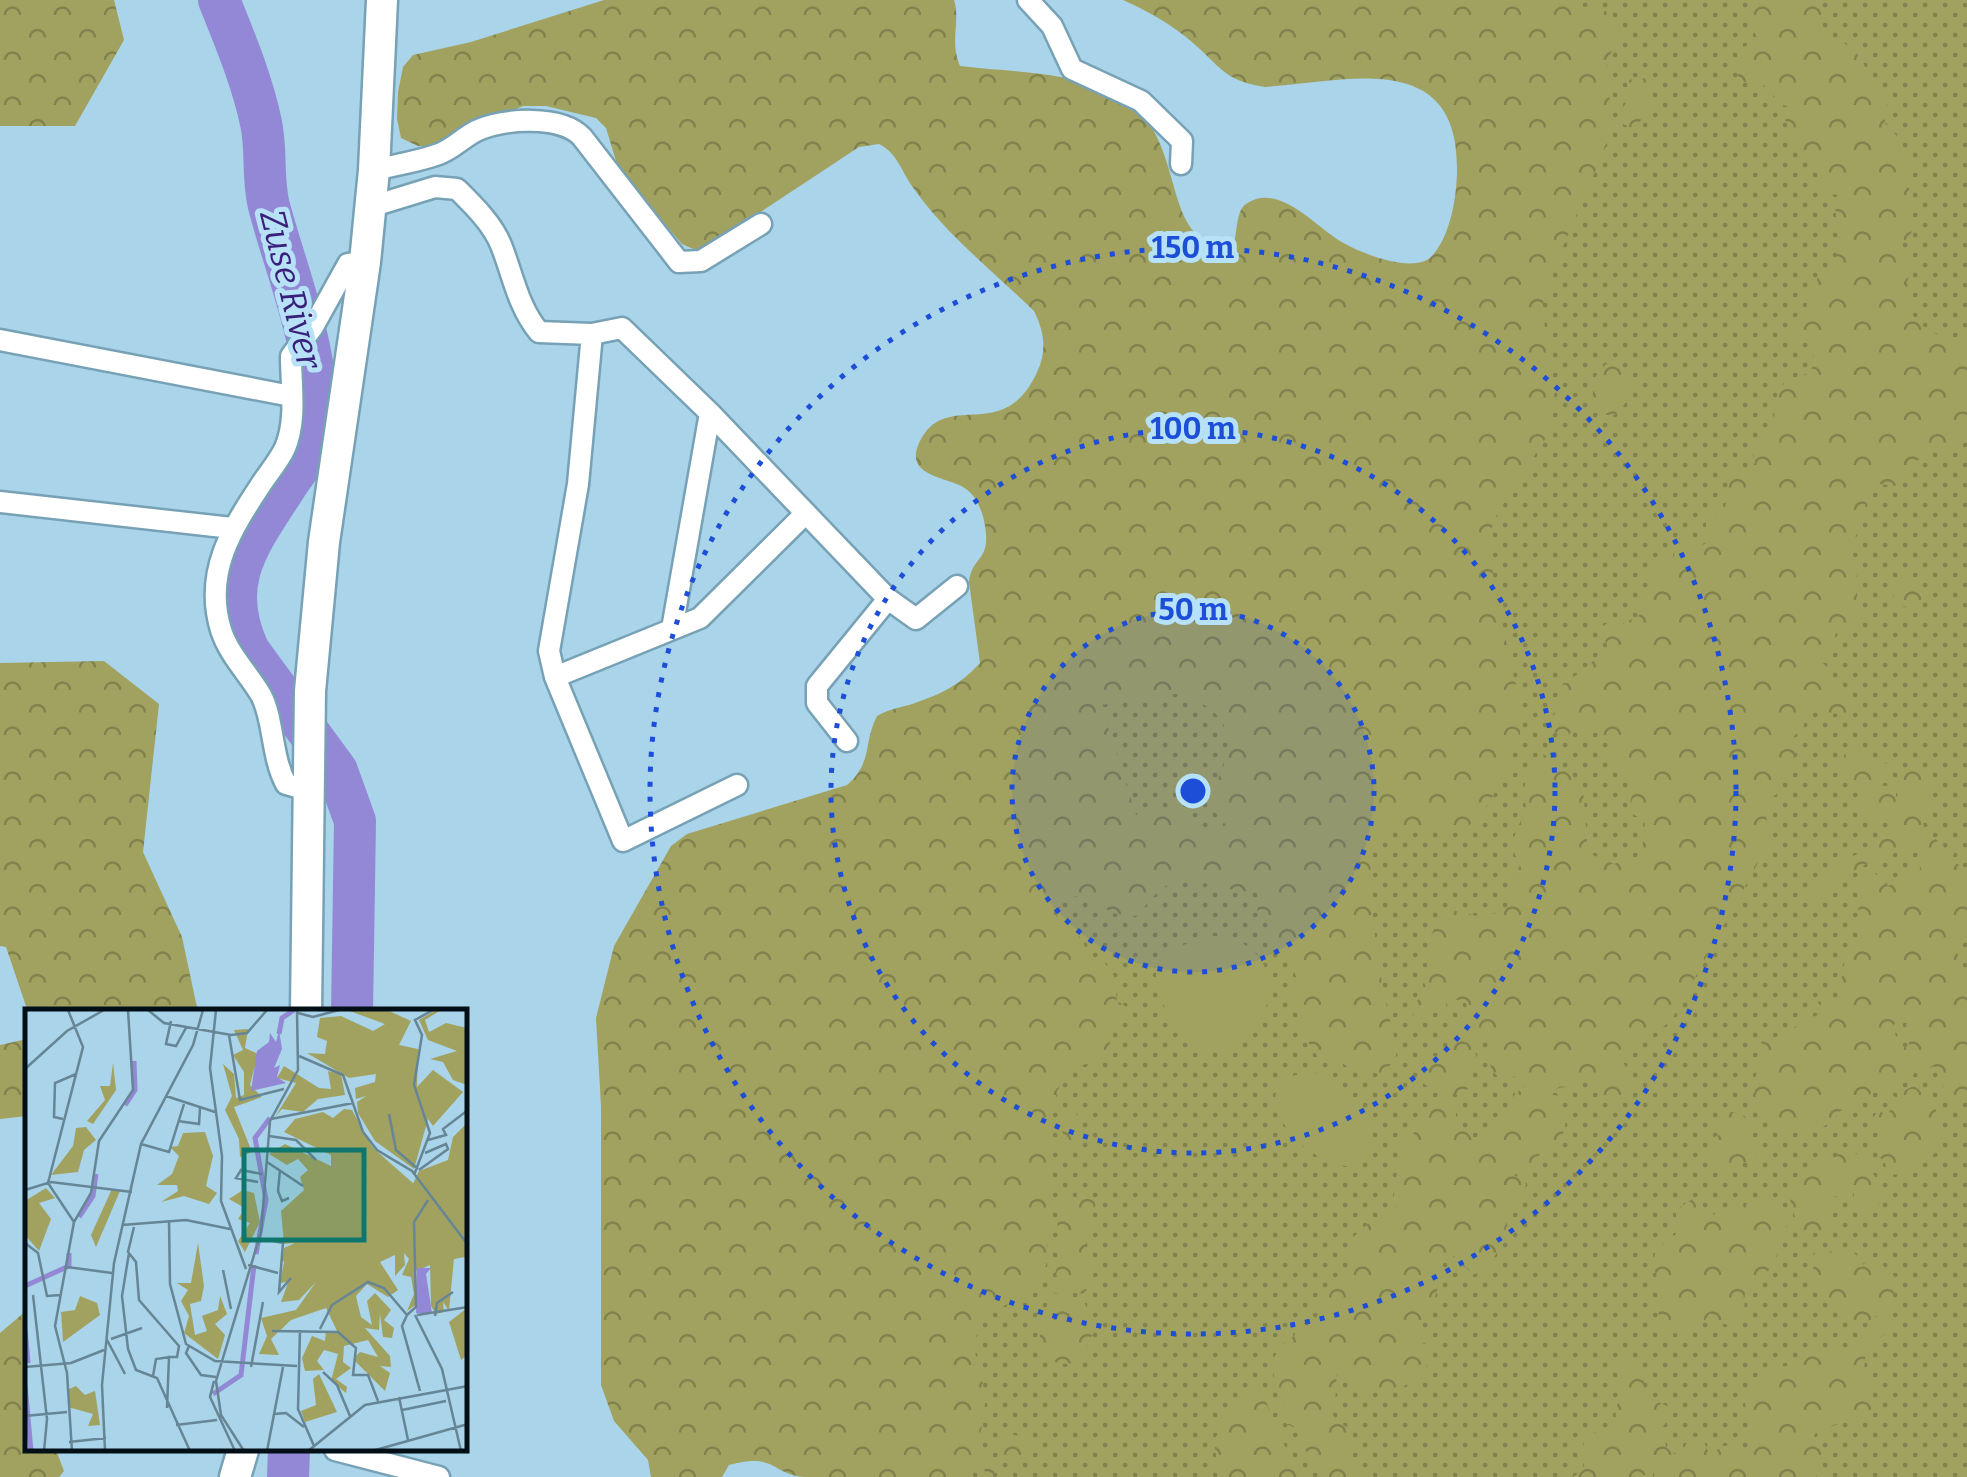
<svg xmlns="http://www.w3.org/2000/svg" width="1967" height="1477" viewBox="0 0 1967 1477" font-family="Bitter,serif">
<defs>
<pattern id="grass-dots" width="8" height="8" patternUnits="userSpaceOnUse" patternTransform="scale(2.5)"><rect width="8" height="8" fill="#a2a260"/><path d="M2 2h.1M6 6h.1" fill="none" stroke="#82824e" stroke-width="1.8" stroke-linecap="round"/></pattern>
<pattern id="forest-crowns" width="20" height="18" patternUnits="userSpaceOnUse" patternTransform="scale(2.5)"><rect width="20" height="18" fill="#a2a260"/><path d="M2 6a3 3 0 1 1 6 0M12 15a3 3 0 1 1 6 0" fill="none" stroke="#82824e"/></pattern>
</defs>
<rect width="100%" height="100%" fill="#a9d4e9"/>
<path fill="url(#grass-dots)" d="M1461 0H1967V1477H904L952 837 1516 222Z"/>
<path fill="url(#forest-crowns)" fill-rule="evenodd" d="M0 0H114L124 40 75 126H0Z
M604 0H954C961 22 949 39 960 66 1016 73 1077 70 1126 101 1177 133 1167 212 1199 236 1205 240 1215 242 1221 245L1235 239C1237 229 1237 210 1246 204 1278 181 1317 228 1340 241 1360 253 1414 275 1432 256 1451 235 1457 196 1457 169 1458 48 1347 81 1265 87 1224 81 1220 66 1192 42 1171 24 1148 11 1123 0H1571L1583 7 1599 5 1616 20 1618 38 1607 62 1612 132 1549 279 1542 309 1555 389 1550 431 1496 516 1488 538C1494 583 1503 628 1513 673 1516 689 1524 700 1523 717 1521 745 1490 816 1463 829 1437 842 1385 804 1372 857 1365 887 1381 984 1389 1016 1393 1033 1397 1043 1396 1060L1380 1074 1348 1067 1338 1060 1331 1062 1319 1059 1303 1034V1017L1288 995 1298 981C1290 961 1288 961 1278 946 1268 933 1270 921 1257 911L1259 900 1256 891C1227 895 1193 871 1166 886 1155 892 1145 907 1137 916L1111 913C1092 894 1065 886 1056 917H1064C1076 927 1085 946 1092 961L1104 962 1114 976 1117 1001 1127 1007 1118 1029 1113 1030C1105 1068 1102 1058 1071 1070L1057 1091 1052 1113 1046 1265C1030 1304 996 1300 979 1329 968 1351 982 1370 984 1390 987 1408 982 1428 977 1445L981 1446 985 1461 995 1457 999 1465 997 1472 988 1476 982 1467 973 1464 970 1477C915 1477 859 1477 804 1477 771 1474 776 1452 729 1465L722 1477H651L648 1460 614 1421 601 1385V1106L596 1018 614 946 671 846 687 834 847 785C873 763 863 743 877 716 887 710 897 708 909 705 939 695 958 687 980 663L969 582C972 555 991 562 985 526 983 512 976 494 963 487 944 476 901 476 921 439 949 389 1005 446 1038 370 1047 350 1044 331 1034 311 993 271 945 234 912 186 901 170 897 153 879 144L859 147 700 252 682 244 626 179 616 161 606 128 596 118 546 106H523L429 146H418L401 138 397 119 398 92 403 67 413 55 471 42ZM1176 694C1211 703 1236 721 1225 761 1217 792 1196 794 1226 825 1202 837 1194 815 1171 811 1160 809 1147 813 1136 815L1101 705Z
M1753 0H1822V44L1831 37C1859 47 1862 62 1875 85 1881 94 1881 87 1886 98 1889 106 1885 115 1885 123L1897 136 1899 148 1910 154 1912 165 1905 176 1909 187 1912 232 1901 245C1926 276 1903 270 1905 295 1908 323 1940 341 1967 342V441L1958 447 1951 446 1944 454 1931 451 1928 458 1913 461 1911 476 1897 486 1869 483 1863 519 1850 550 1860 567C1849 587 1864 611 1854 631L1842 629 1836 632 1833 645 1824 648 1819 662 1825 665 1834 682 1841 683 1857 703 1853 713 1824 714 1804 708V726L1794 736 1795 759 1781 781 1778 793 1771 798 1773 815 1766 816 1771 839 1671 1021 1654 1033 1616 1052C1628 1068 1633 1078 1626 1097H1606L1589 1083V1071L1575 1085 1544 1091 1543 1102 1555 1094C1565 1107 1571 1129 1557 1142 1547 1152 1538 1151 1533 1166L1514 1175 1526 1184C1522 1200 1518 1205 1503 1210 1513 1233 1497 1253 1483 1273L1473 1274 1454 1256H1440C1439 1269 1440 1288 1434 1299 1425 1317 1418 1325 1418 1347L1428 1342 1432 1353 1422 1377 1390 1393 1382 1392 1379 1388 1368 1390 1351 1382 1345 1368 1337 1372 1335 1402 1329 1412 1347 1428 1354 1440 1351 1460 1363 1469 1366 1477H1327L1301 1445 1305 1438 1298 1429 1286 1424C1286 1403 1274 1384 1271 1362L1282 1345 1295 1335 1294 1327 1301 1322 1318 1331 1323 1346V1314L1314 1308C1320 1291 1334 1293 1344 1282L1356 1281 1349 1275 1353 1256 1350 1240 1369 1223 1382 1224 1396 1208 1394 1196 1399 1154 1403 1144 1428 1118 1437 1098 1450 1099 1456 1109V1120L1473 1139 1469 1155 1501 1124 1516 1092 1525 1089 1520 1079 1509 1074 1501 1079 1491 1070 1488 1042 1480 1035 1473 1045 1477 1059 1471 1070 1474 1084 1459 1096 1447 1090 1435 1092 1422 1082 1421 1066 1432 1056H1446L1453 1042 1450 1029 1455 1019 1467 1013 1466 1003 1455 999 1446 1001 1447 1012 1433 1013 1425 1023 1414 1019 1412 1006 1420 998 1431 999 1423 980 1428 973C1425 953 1431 930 1442 913L1451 910 1486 918 1507 907 1513 874 1520 866 1511 845 1526 807 1523 793 1531 760 1542 754 1553 758 1583 789 1588 853 1614 864 1642 855 1645 821 1633 814 1629 808 1633 790C1621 771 1604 765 1609 740 1595 726 1578 721 1565 739L1552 730 1553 716 1561 706 1559 689 1608 649 1601 628 1610 621 1623 624 1641 614 1637 606 1652 594 1650 567 1659 561H1673L1677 538 1689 537 1700 547 1706 543V520L1713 512 1724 516 1729 478 1734 469H1749L1755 463 1752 447 1773 429 1776 398 1785 382 1808 373 1815 363 1810 341 1797 344 1789 336C1789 322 1793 316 1806 312L1808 296 1817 289V276L1836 260 1838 233 1835 207 1840 195 1828 194 1820 183V170C1799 158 1793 140 1785 119L1794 107 1783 105 1763 85H1750L1738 78 1737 51 1757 39 1750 17Z
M1638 77 1646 79 1652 88 1650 102 1636 130 1623 124 1621 110 1629 99 1627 81Z
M1606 364 1622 369C1631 387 1631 402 1615 415H1603L1591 407 1595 377Z
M1893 592a15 15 0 1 1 30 0a15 15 0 1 1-30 0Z
M104 661 159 704 143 852 182 937 198 1012H28L6 947 0 946V663Z
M1847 751 1866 752 1870 758 1893 766 1894 772 1890 777 1875 778 1871 788 1891 785 1896 791C1896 805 1896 810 1882 813L1879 819 1868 818 1859 803 1863 790 1842 778 1841 760Z
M1915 767 1930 778 1931 788 1924 794 1931 810 1922 821 1926 832 1954 853 1952 860 1962 867 1967 875V938L1957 952 1962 965 1958 972 1967 973V1097L1960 1100 1946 1095 1940 1074 1933 1066 1925 1073 1915 1067 1914 1074C1901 1084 1892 1090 1876 1089L1857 1105 1840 1111C1821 1145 1761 1132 1755 1095 1751 1074 1767 1058 1760 1036L1765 1030 1773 1037 1782 1039 1801 1021 1821 1014 1815 1002 1840 999C1843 976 1839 950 1867 941L1858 909 1864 902 1863 893 1854 879 1864 871H1873L1888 886 1904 875 1919 872 1921 864 1916 845 1912 843V850L1905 854 1899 850 1893 854 1881 853C1866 867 1847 873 1831 886 1823 893 1822 898 1811 902 1815 874 1853 860 1873 842 1880 836 1882 830 1890 825L1889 819 1903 800 1899 780 1904 771ZM1904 1011 1911 1017 1906 1025 1910 1050 1898 1043 1893 1026Z
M27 1039V1116L0 1119V1045Z
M1914 1086C1943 1109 1933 1109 1946 1139 1932 1159 1912 1178 1887 1174L1885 1162 1879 1157 1877 1145 1881 1139 1873 1119 1877 1111 1887 1114 1891 1109 1885 1098 1892 1095 1899 1099 1901 1092Z
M1067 1111 1076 1113 1081 1127V1145L1072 1148 1069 1160 1059 1158 1058 1144 1065 1139 1060 1125Z
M1729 1111 1745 1116 1748 1124 1745 1135 1759 1144V1154L1750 1163 1733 1161 1723 1172C1709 1165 1710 1154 1710 1139L1719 1135 1729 1145 1733 1137 1723 1133 1720 1119Z
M1851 1150 1873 1166V1174L1881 1184 1877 1190 1882 1198 1876 1213 1853 1203 1854 1194 1848 1187 1840 1196 1822 1198 1829 1204V1226L1824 1231 1807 1234C1795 1223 1781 1193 1798 1179 1804 1173 1811 1169 1818 1162L1832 1163 1840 1151Z
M1090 1192 1096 1204C1088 1222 1091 1237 1082 1254L1095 1265 1092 1280 1084 1294 1066 1292 1055 1273 1064 1252 1057 1228 1059 1198 1067 1196 1075 1204 1077 1194Z
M1692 1199 1703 1206 1710 1217 1720 1210 1727 1214 1732 1206 1751 1204 1755 1200 1762 1199 1786 1214 1788 1225C1776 1234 1774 1241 1777 1255L1763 1280 1750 1282 1745 1290 1744 1319 1732 1326 1720 1323 1710 1313C1694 1338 1690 1336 1662 1331L1658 1319 1661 1293 1653 1263 1656 1250 1676 1234V1210Z
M1834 1249 1843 1255 1854 1253 1861 1259 1860 1268 1867 1261 1877 1260 1895 1277 1893 1301 1884 1310 1892 1316 1886 1333 1866 1350 1864 1369 1874 1383 1869 1391 1873 1401 1871 1411 1828 1428H1818L1814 1436C1826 1452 1827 1460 1816 1477H1654V1469L1641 1477H1573L1585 1469C1581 1455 1580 1442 1593 1432L1610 1435 1617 1429C1610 1402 1631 1389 1618 1368L1626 1361 1639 1365 1645 1375 1644 1389 1648 1398 1667 1406C1671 1418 1667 1422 1659 1431L1665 1439 1666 1447 1674 1454 1682 1451 1691 1436 1702 1438 1710 1455 1723 1446 1736 1444 1744 1450 1750 1444 1744 1394 1754 1385 1762 1384 1774 1369 1797 1363 1813 1353 1841 1346 1859 1353C1863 1330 1876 1329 1882 1312L1867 1323H1848L1840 1316 1839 1306C1829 1296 1818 1297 1808 1286L1814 1265 1813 1255 1818 1251 1825 1255Z
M1053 1293 1083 1299 1095 1329 1079 1363 1058 1364 1037 1346C1044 1329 1043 1307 1053 1293Z
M27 1310 28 1450H56L64 1471 59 1477H0V1333Z
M1250 1384 1261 1390 1298 1477H1219L1214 1441 1233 1402Z
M1012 1435 1023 1436 1030 1447 1025 1459 1008 1458 999 1450 1001 1442Z"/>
<path fill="#a2a260" d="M1207 936C1285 932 1293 1033 1211 1053 1185 1050 1145 989 1159 964 1167 950 1192 941 1207 936Z
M1309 1072 1329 1076 1370 1113 1373 1145C1369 1151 1366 1159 1359 1163 1322 1184 1224 1085 1309 1072Z"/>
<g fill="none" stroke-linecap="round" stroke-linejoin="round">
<path stroke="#9388d5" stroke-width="42" d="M219 0C235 40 252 80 261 123 267 150 262 179 269 206 287 276 330 373 311 444 308 458 295 472 288 483 251 541 216 581 249 651L337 771 355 821 352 1012
M288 1477 289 1450"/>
<g stroke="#77a1b5" stroke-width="25">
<path id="street" d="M1028 0 1052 26 1072 69 1141 101 1182 141 1181 164
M374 170C394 165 416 162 436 155 451 151 462 138 476 131 502 118 562 115 582 137L679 262 701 261 761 224
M370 207 435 187 457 189C473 205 492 223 501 245 513 275 518 307 539 332L592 334 622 328 710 413 888 599 916 619 957 586
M592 334 578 484 549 651 555 677 623 841 737 785
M0 340 291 396
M0 502 232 528
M672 629 710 413
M555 677 700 618 806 513
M847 741 817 703V686L888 599
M307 790 286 784C271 756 274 719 261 695 248 673 229 655 221 630 203 571 233 527 264 480 271 470 280 459 285 448 297 420 291 386 291 356L313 327 348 264 365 262
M335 1450 439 1477"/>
</g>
<g stroke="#77a1b5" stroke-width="35">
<path id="secondary" d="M306 1012 310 691 324 542 365 262 374 170 382 0
M235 1477 243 1450"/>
</g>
<use href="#street" stroke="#fff" stroke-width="20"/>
<use href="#secondary" stroke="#fff" stroke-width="30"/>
</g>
<circle cx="1193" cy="791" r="181" fill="#1d4ed8" fill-opacity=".12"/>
<g fill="none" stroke="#1d4ed8" stroke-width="5" stroke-dasharray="5 10">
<circle cx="1193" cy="791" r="181"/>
<circle cx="1193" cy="791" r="362"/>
<circle cx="1193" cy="791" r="543"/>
</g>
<g text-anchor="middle" stroke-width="10" stroke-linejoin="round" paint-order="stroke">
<g font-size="35" font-style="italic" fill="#39207a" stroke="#b6e1f6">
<text transform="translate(291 289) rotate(76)" y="12">Zuse River</text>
</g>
</g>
<g transform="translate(25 1009)">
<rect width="442" height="442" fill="#a9d4e9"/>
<path d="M323 106 360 154 388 175 394 162 423 151 428 128 442 114V247L426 251 396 217 314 285 289 268 255 274 260 248 272 243 277 192 312 155 309 112ZM51 377 60 386 70 382 75 416 63 417 68 405 43 398 44 380Z" fill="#a2a260"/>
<path d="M322 1H362L386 12 374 36 393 40 392 78 408 61 438 83 408 117 403 110 389 160 350 132 333 104 332 93 341 87 331 90 330 79 350 73 351 65 324 69 282 44 300 45 302 32 292 28 295 9 316 7 348 22 360 15ZM411 1H416L400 11 404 23 421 14 442 19V76L428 71 418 53 405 50 432 42 403 31 394 11ZM223 20 220 39 233 45 225 76 237 88 209 98 227 143 215 148 214 130 200 101 207 87 198 55 209 65 211 89 219 86V63L208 46 218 41 209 21ZM88 54 91 81 68 115 62 112 80 91 75 77H85ZM259 57 294 79 306 80 303 62 316 65 320 86 293 90 278 103 257 100 250 108 271 74 252 69ZM319 100 327 101 347 138 398 183 405 171 424 156 406 179 423 177 431 190H441L433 166 432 170 427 174 429 153 439 155 442 133V195L407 187 442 217V248L429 249 424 302 418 293 419 303 411 305 406 297 405 256 391 262 392 295 382 302 389 285 386 268 377 266 384 250 379 244 380 256 370 267V246L355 253 373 281 363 288 342 275 331 287 336 308 347 316 342 292 350 284 366 301 359 311 369 319 367 329 358 328 355 305 354 321 340 319 365 347 366 358 355 357 365 364 360 382 328 350 335 343 353 348 343 331 319 337 318 353 326 359 311 370 322 378 321 384 306 372 313 345 299 341 292 352 299 361 280 362 277 349 287 327 300 332 301 322 313 324 301 299 266 311 246 330 254 346 234 345 242 327 236 309 271 301 291 273 274 291 256 293 264 271 259 268 267 270 272 256 257 252 259 239 270 234 259 235 256 202 279 181 275 168 283 161 273 150 262 156 244 145 260 135 306 157V146L259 123 270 110 298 103 308 109ZM321 109 361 164 391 180 397 190 390 200 398 201 371 224 365 240 343 249 314 281 311 271 353 232 370 201 386 204 393 195 379 200 365 183H342L345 197 356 195 353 204 339 200 332 187 324 212 334 211 320 218 329 216 332 223 324 229 318 224 307 247H317L318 232 322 240 327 236 335 221 331 214 341 205 355 221 309 270 301 273 299 267 309 251 302 250 299 262 285 261 301 226 332 184 333 171 347 166 336 160ZM318 131 331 156 314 183 318 193 310 174 320 146 312 136ZM312 188 304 215 275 271 279 222H286L284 196 296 195 303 206V193ZM419 198 411 206 420 208 414 213 430 245 398 206ZM61 118 71 131 59 141 53 163 26 166 48 137 51 119ZM180 123 188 147 181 177 192 184 184 195 159 187 136 193 153 182 152 176H132L147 165 154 147 145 138 153 137 158 124ZM21 179 30 189 14 194 26 210 14 242 0 226V192ZM87 180 95 182 71 238 66 226ZM218 181 229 184 235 213 220 243 213 232 225 214 213 210 220 199 204 190ZM173 234 179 277 176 292 165 295 170 326 182 322 177 307 193 301 195 287 202 305 190 315 200 326 193 350 159 324 164 307 156 292 163 281 152 274H166ZM55 287 72 294 75 306 38 333 36 303 50 301ZM442 299V346L436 351 424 313ZM294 365 312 403 280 413 276 402 291 396 288 370Z" fill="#a2a260" fill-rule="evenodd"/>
<path d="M254 21 257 40 249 59 255 56 252 68 261 74 226 82 232 42 244 33 245 24 251 33ZM392 259H406L401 265 407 304H391Z" fill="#9388d5"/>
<path fill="none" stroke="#9388d5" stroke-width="5" d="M254 25 257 9 269 1M100 96 110 81 109 52M54 208 68 187 71 165M231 245 241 191 230 129 245 109M0 277 44 257V244M0 320 3 354M0 376 6 442M188 385 216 366 229 256"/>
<path fill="none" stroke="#668595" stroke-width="2.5" d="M43 1 58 38 23 174 49 213M123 1 139 14 206 26 222 24 242 1M191 1 185 59 197 147 196 192 221 260M273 4 288 8 314 1M146 12 141 35 151 37 162 17M204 26 215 91 259 80M274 47 318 66 338 123 352 141 387 162 443 236M0 60 42 22 79 1M141 87 190 103M364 105 371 141 393 160M38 110 29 108 30 74 51 65M246 110 328 94M153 112 174 115 175 99M244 127 271 131 291 151M403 131 421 126 418 120 443 101M116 135 144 143 159 95M242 153 278 177M255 161 253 182 257 192 264 189M394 161 423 140 421 135 400 144M389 166 405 124 389 76 397 26 390 11 408 1M233 173 211 169 216 161 237 165M0 181 26 173 107 183M144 212 145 275 161 335 190 352 272 357M97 216 161 211 205 220M109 218 103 243 111 253 114 291 154 337 152 348H144L142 399M234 229 258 234 254 283 266 269M0 234 13 244 22 287 36 286M104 244 97 287 103 340 111 361 132 369 165 442M223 256 253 264M42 258 87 264M198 261 206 300M8 286 22 410 19 442M382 306 377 317 395 382M390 306 417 360 436 442M392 306 443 298M410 307 412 294 428 283M295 320 307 296 343 273 359 279 382 306 391 298 389 213 403 191M275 321 273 400 289 437M247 322 313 323 331 339 328 366H343L353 392M81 329 100 365M86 330 117 319M164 337 161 344 176 366 191 368M0 358 46 354 79 341M226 358 238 293M298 363 312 376 325 407M128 367 131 350 145 348M189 372 185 388 210 442M374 388 383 431M377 401 421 392M249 405 261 404 279 418M0 407 42 403M151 416 192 411M44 433 81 429M47 442 42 364 30 317 49 213 66 184 74 132 108 81 103 1M80 442 77 376 89 254 116 135 168 36 178 1M219 442 196 406 191 372 236 223 245 112 273 61 272 1M242 442 258 358M283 442 340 396 443 377M347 442 443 415"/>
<path fill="#0f766e" fill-opacity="0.15" stroke="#0f766e" stroke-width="5" d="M219 141H339V231H219Z"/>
<rect width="442" height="442" fill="none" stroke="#020f16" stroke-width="5"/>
</g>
<circle cx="1193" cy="791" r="15" fill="#1d4ed8" stroke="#b6e1f6" stroke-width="5"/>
<g font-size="30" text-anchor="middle" font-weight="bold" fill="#1d4ed8" stroke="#b6e1f6" stroke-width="10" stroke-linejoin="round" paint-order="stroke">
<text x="1193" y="258">150 m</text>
<text x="1193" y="439">100 m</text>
<text x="1193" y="620">50 m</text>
</g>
</svg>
